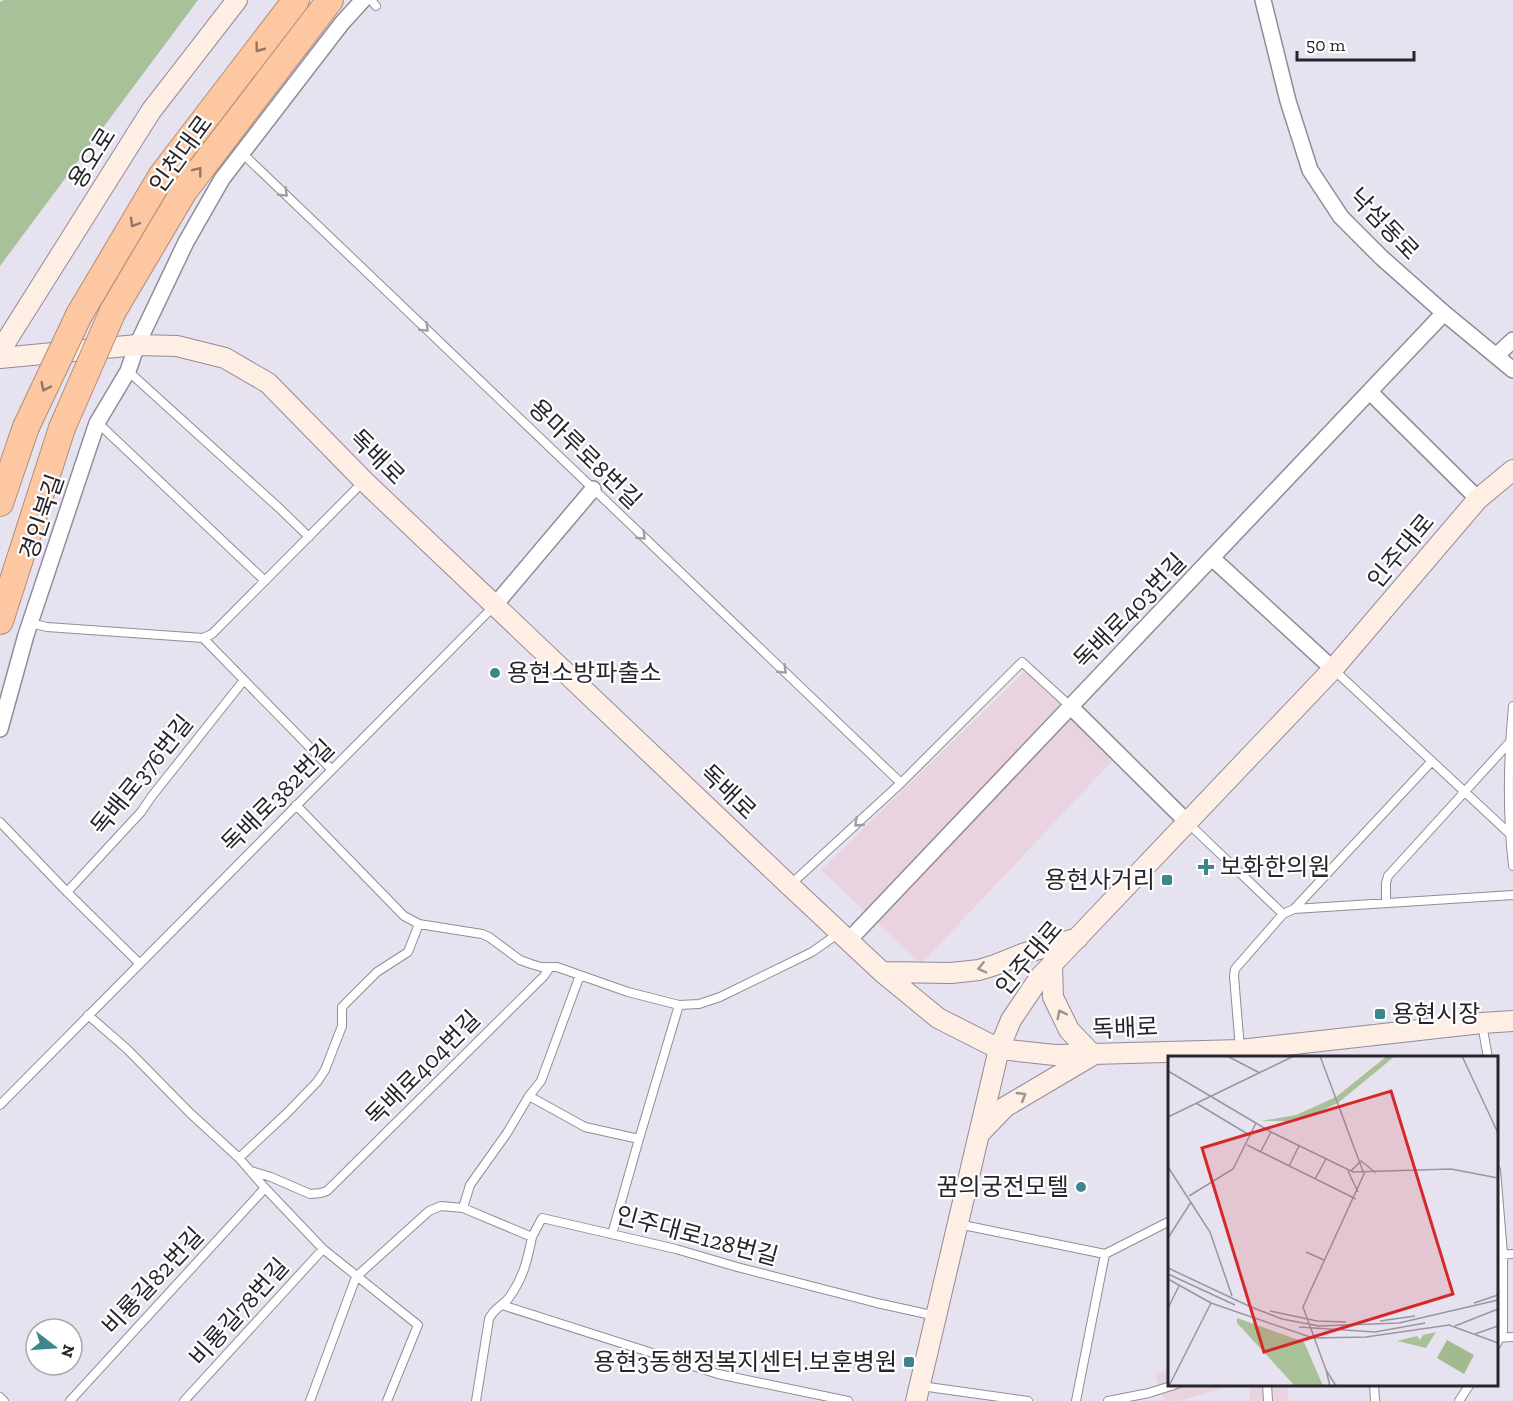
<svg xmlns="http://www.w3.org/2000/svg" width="1513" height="1401" viewBox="0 0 1513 1401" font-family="'Zilla Slab','Noto Sans KR',serif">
<rect width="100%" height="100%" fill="#e7e2f0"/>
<path fill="#ead3e0" d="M1025 671 1117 756 921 964 821 870Z
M1169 1370 1170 1384 1235 1385 1179 1401H1164L1155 1374Z
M1249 1385H1287L1289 1401H1250Z"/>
<path fill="#a9c198" d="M4 0H198L0 266V2Z"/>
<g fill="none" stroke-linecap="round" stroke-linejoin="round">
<g stroke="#918c99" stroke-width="10">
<path id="lane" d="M371 0 376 6
M242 153 901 783
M128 371 278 507 309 537
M98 423 265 581
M30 623 47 627 203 638 212 634 363 482
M203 638 331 769
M1333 669 1510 834
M1513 706C1508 759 1507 813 1513 866
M296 805 404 916 419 924 482 934 489 937 520 960 531 964 541 967H557L628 992 679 1005 699 1004 720 997 812 952 839 933
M0 822 67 892 139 963
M1188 823 1283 914
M790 885 901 783 1022 662 1071 707
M67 892 141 812 152 796 244 680
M1386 903V883L1388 876 1509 743
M1294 909 1513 895
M88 1015 127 1049 190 1113 239 1158 265 1188 323 1249 418 1325 387 1401
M1482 1024 1488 1058
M1240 1049 1234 976 1235 969 1283 914 1294 909 1432 761
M529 1096 585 1127 639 1139
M0 1105 495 605
M239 1158 288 1112 317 1082 325 1070 342 1026V1007L377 972 408 952 419 924
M1496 1170 1503 1254V1331L1496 1345
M251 1171 271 1177 310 1194 321 1193 327 1191 544 976 550 967
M463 1208 470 1185 507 1133 529 1096 541 1081 580 975
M958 1224 1105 1254 1170 1221
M612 1234 639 1139 679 1005
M1496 1255 1513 1254
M502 1305 718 1374 848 1401
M1497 1338 1513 1337
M1267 1384 1268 1401
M1374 1384 1375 1401
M921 1386 1028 1401
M0 1397 4 1401
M70 1401 265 1188
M184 1401 323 1249
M310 1401 356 1277 429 1211 441 1206 463 1208 532 1237 542 1218 676 1249 737 1267 877 1303 936 1316
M476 1401 489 1319C494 1308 501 1307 508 1299 523 1279 527 1262 532 1237
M1076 1401 1105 1254
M1108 1401 1149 1393 1177 1384
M1459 1401 1470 1384"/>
</g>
<g stroke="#918c99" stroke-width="18">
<path id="street" d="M1263 0 1288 101 1310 170 1341 217 1382 258 1444 313 1513 370
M1496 356 1513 340
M1370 392 1478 499
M1212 558 1333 669
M495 605 593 489
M1071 707 1188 823
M0 729 26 635 97 423 128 371 137 345 186 242 222 179 342 23 363 0
M849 940 1444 313"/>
</g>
<g stroke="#918c99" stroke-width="22">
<path id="secondary" d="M0 351 151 111 237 0
M0 358 137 345 177 346 225 358 268 383 364 481 789 885 882 972 938 1018 999 1049 1055 1055 1240 1050 1482 1023 1513 1021
M882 972 951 973 979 970 995 965 1025 953 1078 938
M979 1134 1005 1107 1093 1055 1069 1030 1053 997 1052 965
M916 1401 999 1049 1011 1020 1040 977 1333 669 1478 499 1513 470"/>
</g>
<g stroke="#b18e78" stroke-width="28">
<path id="highway" d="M113 311 184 191 330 0
M79 315 162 175 296 0
M0 503 26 427
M0 621 62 428"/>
</g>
<use href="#lane" stroke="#fff" stroke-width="8"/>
<use href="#street" stroke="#fff" stroke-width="15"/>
<use href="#secondary" stroke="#feeee3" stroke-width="20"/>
<use href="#highway" stroke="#fcc7a1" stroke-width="26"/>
<g stroke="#b18e78" stroke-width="28" stroke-linecap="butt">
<path id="highway-bridge" d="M26 427 79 315
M62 428 113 311"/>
</g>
<use href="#highway-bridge" stroke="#fcc7a1" stroke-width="26"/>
</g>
<defs><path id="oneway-chevron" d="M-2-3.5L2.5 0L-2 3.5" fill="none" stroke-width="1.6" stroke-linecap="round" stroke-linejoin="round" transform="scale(1.5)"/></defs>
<g stroke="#927666">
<use href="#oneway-chevron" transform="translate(259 48) rotate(127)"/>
<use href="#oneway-chevron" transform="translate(198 171) rotate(-52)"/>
<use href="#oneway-chevron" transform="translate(134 223) rotate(121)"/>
<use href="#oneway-chevron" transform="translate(45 387) rotate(115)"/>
</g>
<g stroke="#9e9da0">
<use href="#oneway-chevron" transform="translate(284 193) rotate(44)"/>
<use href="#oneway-chevron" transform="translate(425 328) rotate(44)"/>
<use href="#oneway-chevron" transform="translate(642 536) rotate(44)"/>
<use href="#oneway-chevron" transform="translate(783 670) rotate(44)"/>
<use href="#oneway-chevron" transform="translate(858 823) rotate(137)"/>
</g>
<g stroke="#9d9490">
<use href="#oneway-chevron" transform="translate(982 968) rotate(167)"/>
<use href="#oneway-chevron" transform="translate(1061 1014) rotate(-117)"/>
<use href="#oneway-chevron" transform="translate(1022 1096) rotate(-31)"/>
</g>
<g fill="#3e8689" stroke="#fff" stroke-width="2">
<circle cx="495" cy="673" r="6"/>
<path d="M1203 858h6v6h6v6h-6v6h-6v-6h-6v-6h6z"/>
<rect x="1161" y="874" width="12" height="12" rx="3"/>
<rect x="1374" y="1008" width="12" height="12" rx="3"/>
<circle cx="1081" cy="1187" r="6"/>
<rect x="903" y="1356" width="12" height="12" rx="3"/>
</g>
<g text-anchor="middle" stroke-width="4.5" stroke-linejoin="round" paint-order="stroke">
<g font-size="24" fill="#27252b" stroke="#fff">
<text transform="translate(181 154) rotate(-54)" y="8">인천대로</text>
<text transform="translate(92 158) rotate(-58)" y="8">용오로</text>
<text transform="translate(1384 224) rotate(46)" y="8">낙섬동로</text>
<text transform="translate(585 454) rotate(44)" y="8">용마루로8번길</text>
<text transform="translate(377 457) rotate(45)" y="8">독배로</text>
<text transform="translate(42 517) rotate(-71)" y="8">경인북길</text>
<text transform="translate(1401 551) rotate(-50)" y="8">인주대로</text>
<text transform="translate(1130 611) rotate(-46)" y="8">독배로403번길</text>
<text transform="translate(142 775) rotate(-51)" y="8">독배로376번길</text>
<text transform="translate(728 792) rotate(44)" y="8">독배로</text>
<text transform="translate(278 796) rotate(-45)" y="8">독배로382번길</text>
<text transform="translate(1029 958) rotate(-50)" y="8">인주대로</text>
<text transform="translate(1125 1028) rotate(-2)" y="8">독배로</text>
<text transform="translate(423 1068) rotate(-45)" y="8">독배로404번길</text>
<text transform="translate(697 1236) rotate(15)" y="8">인주대로128번길</text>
<text transform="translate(153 1281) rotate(-47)" y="8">비룡길82번길</text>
<text transform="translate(239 1312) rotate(-48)" y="8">비룡길78번길</text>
</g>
<g font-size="24" fill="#27252b" stroke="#fff" text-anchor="start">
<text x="507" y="681">용현소방파출소</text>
<text x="1220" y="875">보화한의원</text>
<text x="1155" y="888" text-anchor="end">용현사거리</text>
<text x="1392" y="1022">용현시장</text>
<text x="1069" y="1195" text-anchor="end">꿈의궁전모텔</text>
<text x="897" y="1370" text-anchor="end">용현3동행정복지센터.보훈병원</text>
</g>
</g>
<g transform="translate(1168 1056)">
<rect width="330" height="330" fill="#e7e2f0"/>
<path d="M219 0H227L170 47 146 58 118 65H93L128 59 168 41ZM69 262 136 286 155 330H127L69 267ZM268 276 258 292 229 285 249 280 252 284 255 279Z" fill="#a9c198"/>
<path d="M279 284 306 299 296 318 269 302Z" fill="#a1bb8e"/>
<path fill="none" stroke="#9a96a1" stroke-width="1.5" d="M59 0 92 17M152 0 196 118 135 251 158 314M294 0 330 77M0 15 103 76 185 116 283 113 330 122M28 47 83 80M0 61 126 0M79 89 188 143M93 95 103 76M121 110 131 90M0 111 42 176 64 240M180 115 190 136M183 115 193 105 208 117M147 123 158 103M21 140 65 113 88 67M0 182 23 146M138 196 156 204M0 212 83 251 114 263 151 270 231 267 330 244M0 218 67 249M0 223 43 247 145 282M306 247 330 239M0 252 11 230M102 255 149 265 178 266M212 265 247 260M287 270 330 253M131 271 207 276 257 267M307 278 330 270M145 282 198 281 281 269 330 287M1 330 43 247M162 330 158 314 168 330"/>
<path fill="#d62828" fill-opacity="0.15" stroke="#d62828" stroke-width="3" d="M223 35 285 238 96 296 34 92Z"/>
<rect width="330" height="330" fill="none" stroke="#27252b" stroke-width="3"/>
</g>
<g transform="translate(54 1347) rotate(107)"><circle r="28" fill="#ffffff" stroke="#a9a8aa" stroke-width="1.5"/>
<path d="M0-4.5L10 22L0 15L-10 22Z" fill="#3e8689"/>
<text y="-9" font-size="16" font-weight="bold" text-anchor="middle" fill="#27252b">N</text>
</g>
<path d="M1297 51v9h117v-9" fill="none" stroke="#27252b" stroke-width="3"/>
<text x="1306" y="51" font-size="18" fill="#27252b" stroke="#ffffff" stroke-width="4.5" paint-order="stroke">50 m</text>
</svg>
